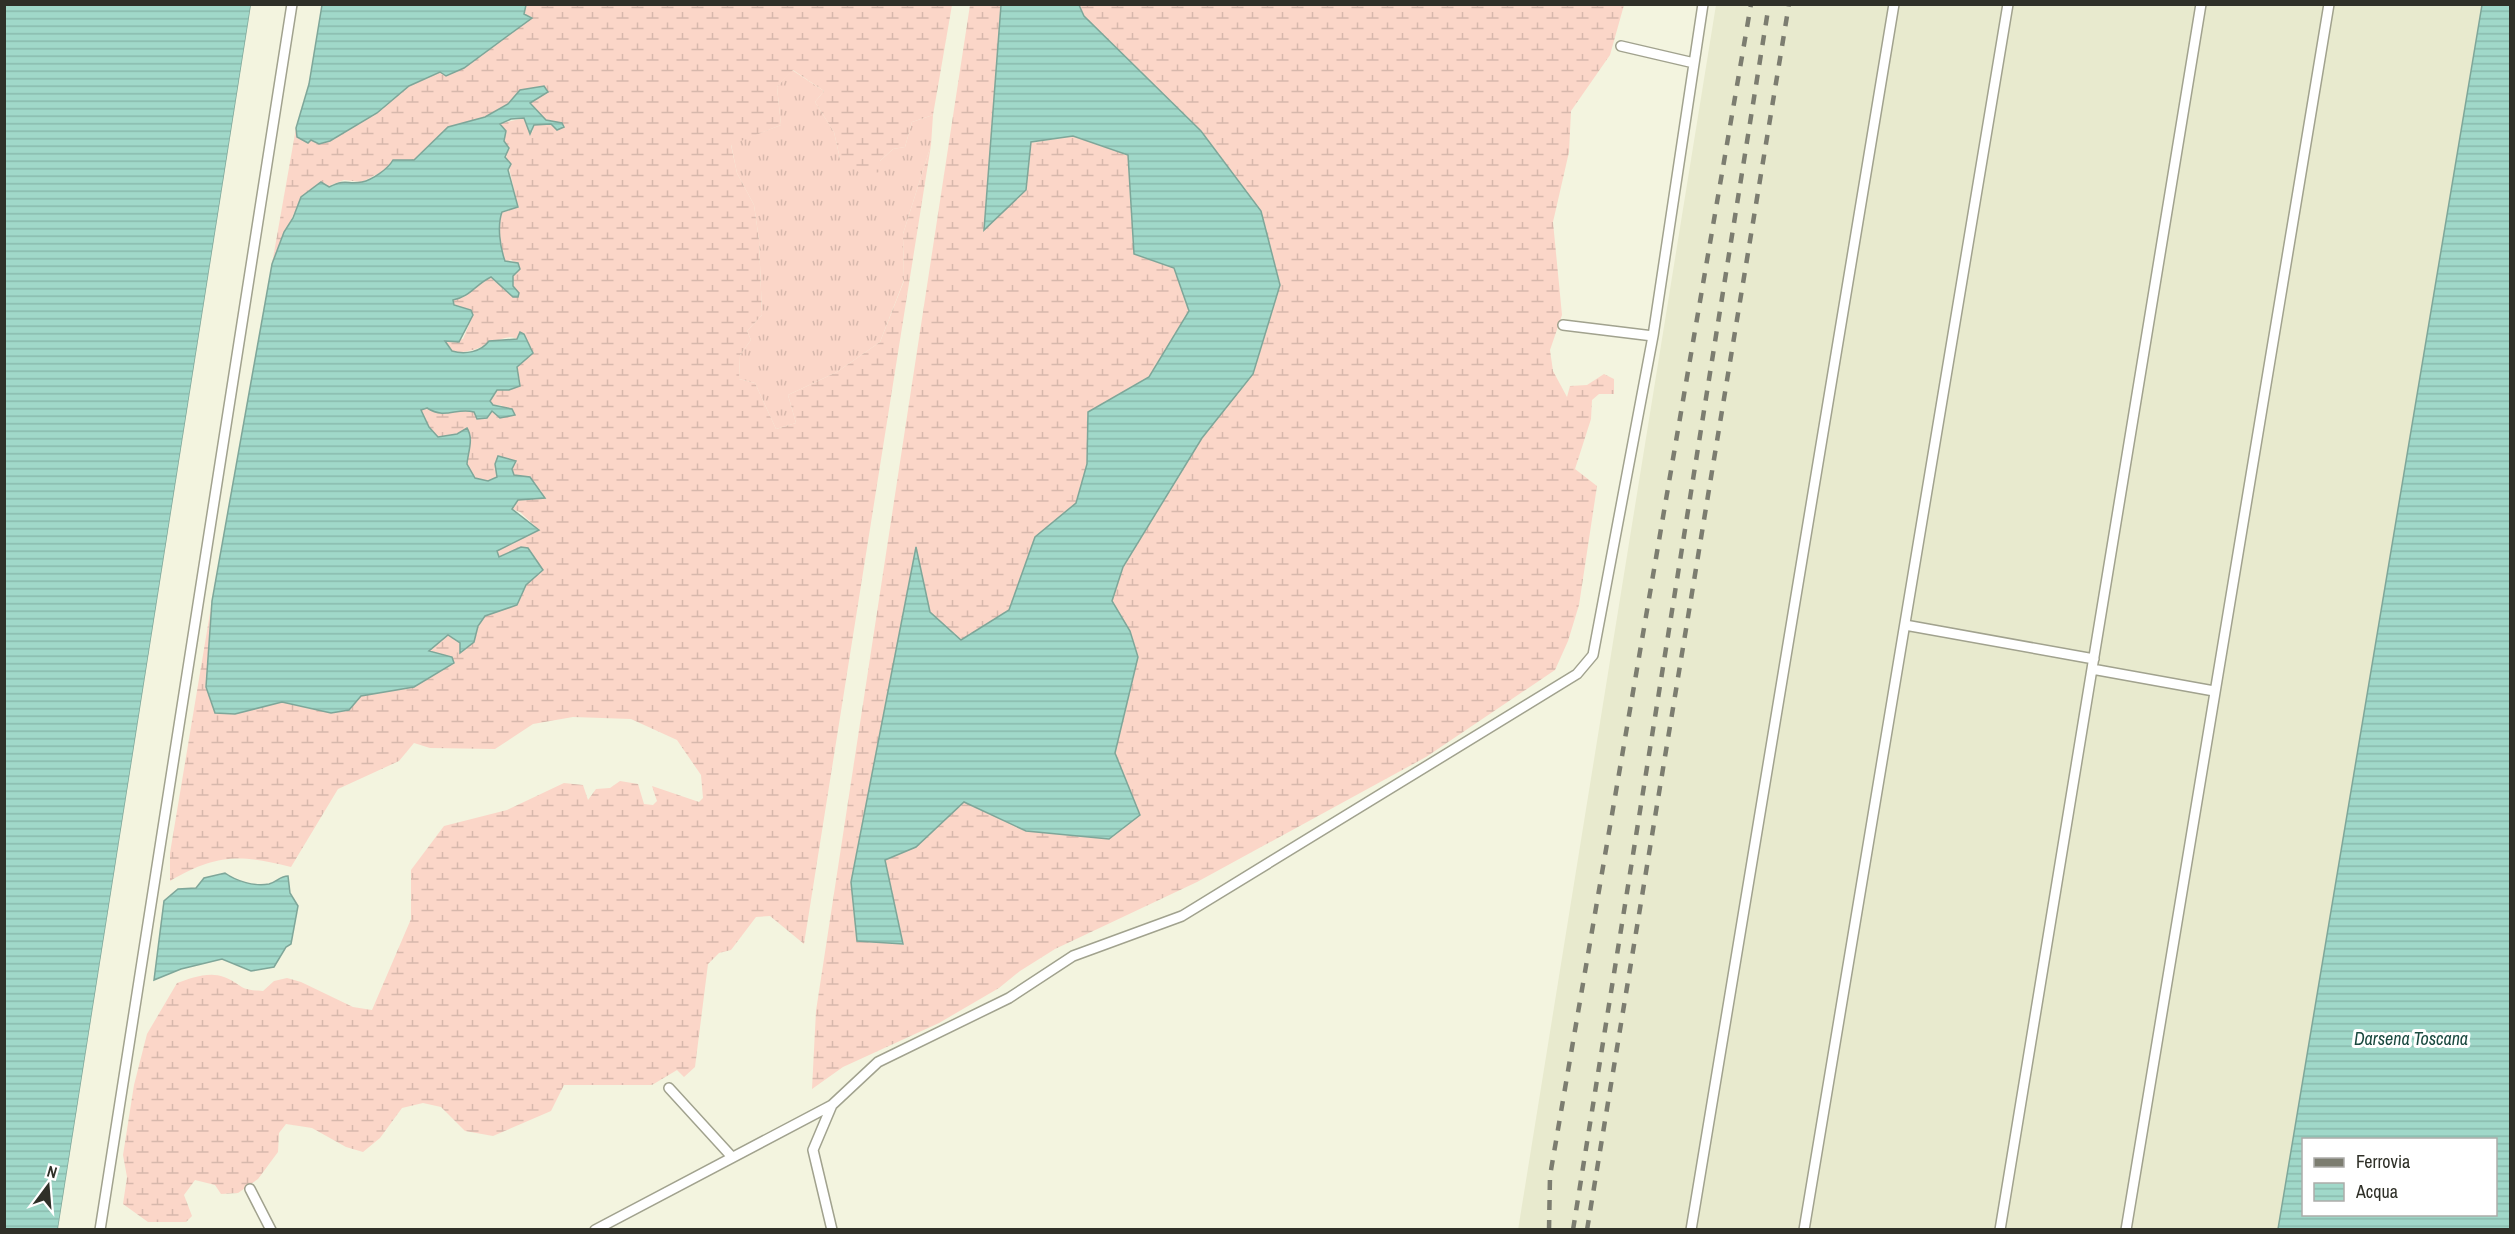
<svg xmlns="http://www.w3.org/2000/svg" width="2515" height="1234" viewBox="0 0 2515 1234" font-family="'Archivo Narrow',sans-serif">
<defs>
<pattern id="grass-tufts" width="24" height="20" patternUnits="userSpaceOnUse" patternTransform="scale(1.5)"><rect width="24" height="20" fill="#fbd6c8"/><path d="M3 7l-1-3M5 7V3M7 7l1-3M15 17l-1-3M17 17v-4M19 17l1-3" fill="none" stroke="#d7b8ac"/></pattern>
<pattern id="wetland-marsh" width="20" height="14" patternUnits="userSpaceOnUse" patternTransform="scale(1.5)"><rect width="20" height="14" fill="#fbd6c8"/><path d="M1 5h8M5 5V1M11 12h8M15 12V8" fill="none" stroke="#d7b8ac"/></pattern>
<pattern id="water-rules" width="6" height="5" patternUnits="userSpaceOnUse" patternTransform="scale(1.5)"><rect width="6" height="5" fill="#a0d8c9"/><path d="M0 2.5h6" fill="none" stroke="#8abaad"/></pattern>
</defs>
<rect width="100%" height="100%" fill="#f3f4df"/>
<path fill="#e8eace" d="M1716 5H2482L2278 1229 1518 1230Z"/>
<path fill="url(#grass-tufts)" d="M792 70 824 91 815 102 834 132 840 159 880 161 893 149 905 147 912 122 933 115 931 145 903 234 904 280 880 342 837 372 788 395 796 423 776 429 755 383 739 379 740 355 751 340 747 331 762 315 759 240 754 205 737 173 731 144 781 125 777 87Z"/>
<path fill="url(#wetland-marsh)" d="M526 5H952L933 115 912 122 905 147 893 149 880 161V172L863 175 840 159 834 132 815 102 824 91 793 70 777 87 781 125 731 145 737 173 754 205 759 240 762 315 747 331 751 340 740 355 739 379 755 383 776 429 796 423 788 395 837 372 880 342 904 281 903 234 931 145 804 944 770 916 756 917 731 950 719 953 708 964 695 1067 684 1077 677 1070 652 1085H564L551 1111 493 1136 465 1131 441 1107 423 1103 402 1108 380 1138 363 1152 346 1147 312 1128 286 1124 279 1133 278 1152 258 1179 238 1193 221 1194 215 1185 195 1180 184 1195 192 1216 186 1222H148L123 1204 127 1177 123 1155 134 1085 147 1034 177 983C191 978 209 971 224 977 244 985 237 990 263 991L274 981 287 978 301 982 353 1007 372 1010 411 919V870L444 826 507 810 564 783 583 785 588 800 596 789 610 788 620 781 638 784 644 804 653 805 657 801 652 786 699 802 703 798 701 775 677 740 631 719 573 717 533 724 495 749 430 748 414 743 399 761 338 789 291 867C240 854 216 854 170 881V853L212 601 206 687 235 714 282 702 331 712 349 710 361 696C407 688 417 691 452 657L428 651 448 635 460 643 461 652 474 642 478 626 485 616 517 605 526 585 542 570 533 554 521 547 498 557 497 551 539 530 520 512 512 509 518 500 545 498 530 477 514 475 512 468 516 463 495 464 497 477C489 482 483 482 475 478L467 464 471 439 463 430 457 434 438 437 429 427 420 410 427 408C441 417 449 412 464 410 479 409 488 414 502 405H493L490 401 497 390H509L517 367 529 357C526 352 521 340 515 338 500 333 476 357 452 351L445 341 463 339 473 315 471 310 455 305 453 300C467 293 477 284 491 277L513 297 519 293 513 286V276L520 269 518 264 511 260 505 262C500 247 497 226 502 212L518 207 499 124 524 118 533 132V125L551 124 564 127 562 123 546 120 530 103 548 92 520 90 508 104 485 117 448 127 414 160H393L389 168 362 182 344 180 301 197C292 220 280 240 272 264L296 128 297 137 319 143 330 141 377 113 409 86 440 72 532 18 524 14Z
M970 5H1001L984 229 1026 190 1031 143 1073 136 1128 155 1134 254 1174 268 1189 311 1149 377 1088 412 1087 464 1076 503 1035 537 1009 610 962 640 930 612 916 550 851 882 903 944 885 860 916 847 964 802 1026 831 1109 839 1139 815 1115 753 1138 656 1130 631 1112 602 1123 567 1202 438 1253 374 1280 285 1261 211 1201 131 1084 16 1079 5H1624L1610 55 1571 111 1569 152 1553 222 1562 315 1550 350 1553 371 1567 397 1570 386 1587 385 1604 374 1614 379V394H1599L1592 400 1591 419 1575 469 1597 486 1579 605 1568 641 1555 670 1426 757 1197 882 1055 949 1020 971 999 988 939 1023 843 1067 812 1089 816 1011Z"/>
<path fill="url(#water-rules)" stroke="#7ea699" stroke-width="1.5" fill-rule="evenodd" d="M5 5H251L58 1229 5 1230Z
M322 5H526L524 14 532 18 464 68 446 76 440 72 409 86 377 113 330 141 319 144 311 140 308 143 297 137 296 128 309 84Z
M1001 5H1079L1084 16 1201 131 1261 211 1280 285 1253 374 1202 438 1123 567 1112 601 1130 631 1138 657 1115 753 1140 815 1109 839 1026 831 964 802 916 847 885 860 903 944 857 941 851 882 916 547 930 612 961 640 1009 610 1035 537 1076 503 1087 464 1088 412 1149 377 1189 311 1174 268 1134 254 1128 155 1073 136 1031 142 1026 190 984 230Z
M2482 5H2510V1229H2278ZM2304 1140H2496V1214H2304Z
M544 86 548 92 530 103 546 120 562 123 564 127 557 130 551 124 534 125 530 134 524 118 511 119 500 124 506 131 504 141 509 148 505 157 511 164 508 170 518 207 502 212C497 226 500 247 505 261L518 263 520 269 513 276V286L519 293 518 297H513L491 277C476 284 470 297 453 300L454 305 471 310 473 315 459 342 445 341 452 351C465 355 481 352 489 341L517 339 520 332 524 334 533 353 517 367 520 386 509 390H497L490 401 493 405 512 409 515 415 500 418 492 411 487 418 477 419 474 412C456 407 446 420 427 408L421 410 429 427 438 437 457 434 467 428C474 439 468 452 467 464L475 478 488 481 497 477 495 464 498 456 516 461 512 469 514 475 530 477 545 498 518 500 512 509 539 530 497 551 499 557 521 547 528 548 543 570 526 585 517 605 485 616 478 626 474 642 460 653V643L448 635 429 651 452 657 454 663 414 687 361 696 349 710 331 713 282 702 235 714 215 713 206 687 212 601 272 264 284 232 293 218 301 197 321 182 329 187C348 178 346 185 362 182 372 180 388 169 393 160H414L448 127 485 117 508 104 520 90Z
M225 873C236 881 255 887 269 884 277 882 280 876 288 876L290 893 298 906 291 944 286 947 274 967 251 971 222 959 181 969 154 980 164 901 178 889 196 888 204 878Z"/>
<path fill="#f3f4df" d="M254 4 61 1230 58 1229 251 5Z"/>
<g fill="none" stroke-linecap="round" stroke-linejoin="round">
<g stroke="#a1a28e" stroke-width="12">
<path id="lane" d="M1621 46 1694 63
M1563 325 1653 336
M1905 625 2094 659
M2092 669 2214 691
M669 1088 732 1157
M250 1189 271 1230
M100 1230 292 4
M595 1230 832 1105
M832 1230 813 1150 832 1105 878 1062 1009 998 1073 956 1182 916 1577 674 1593 655 1653 336 1703 4
M1691 1230 1894 4
M1804 1230 2008 4
M2000 1230 2201 4
M2126 1230 2329 4"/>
</g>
<use href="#lane" stroke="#fff" stroke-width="9"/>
<path stroke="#7c7d70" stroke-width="4.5" stroke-dasharray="10 10" stroke-linecap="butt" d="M1549 1230 1550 1176 1751 4
M1573 1230 1769 4
M1587 1230 1789 4"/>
</g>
<g text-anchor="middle" stroke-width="6" stroke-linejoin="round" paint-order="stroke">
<g font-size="18" font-style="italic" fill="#1b4a40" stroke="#fff">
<text x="2411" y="1045">Darsena Toscana</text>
</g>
</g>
<rect width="2515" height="1234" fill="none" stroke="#2f3028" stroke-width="12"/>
<rect x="2302" y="1138" width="195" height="78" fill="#ffffff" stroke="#acaca9" stroke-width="1.5"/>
<rect x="2314" y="1158" width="30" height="9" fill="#7c7d70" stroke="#acaca9" stroke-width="1.5"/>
<text x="2356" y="1168" font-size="18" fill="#2f3028">Ferrovia</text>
<rect x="2314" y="1183" width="30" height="18" fill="url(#water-rules)" stroke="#acaca9" stroke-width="1.5"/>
<text x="2356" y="1198" font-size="18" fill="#2f3028">Acqua</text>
<g transform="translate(48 1186) rotate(16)" stroke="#ffffff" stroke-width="4.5" paint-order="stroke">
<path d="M0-4.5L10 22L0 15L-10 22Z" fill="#2f3028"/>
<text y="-9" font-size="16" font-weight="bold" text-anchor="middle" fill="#2f3028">N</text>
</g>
</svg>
